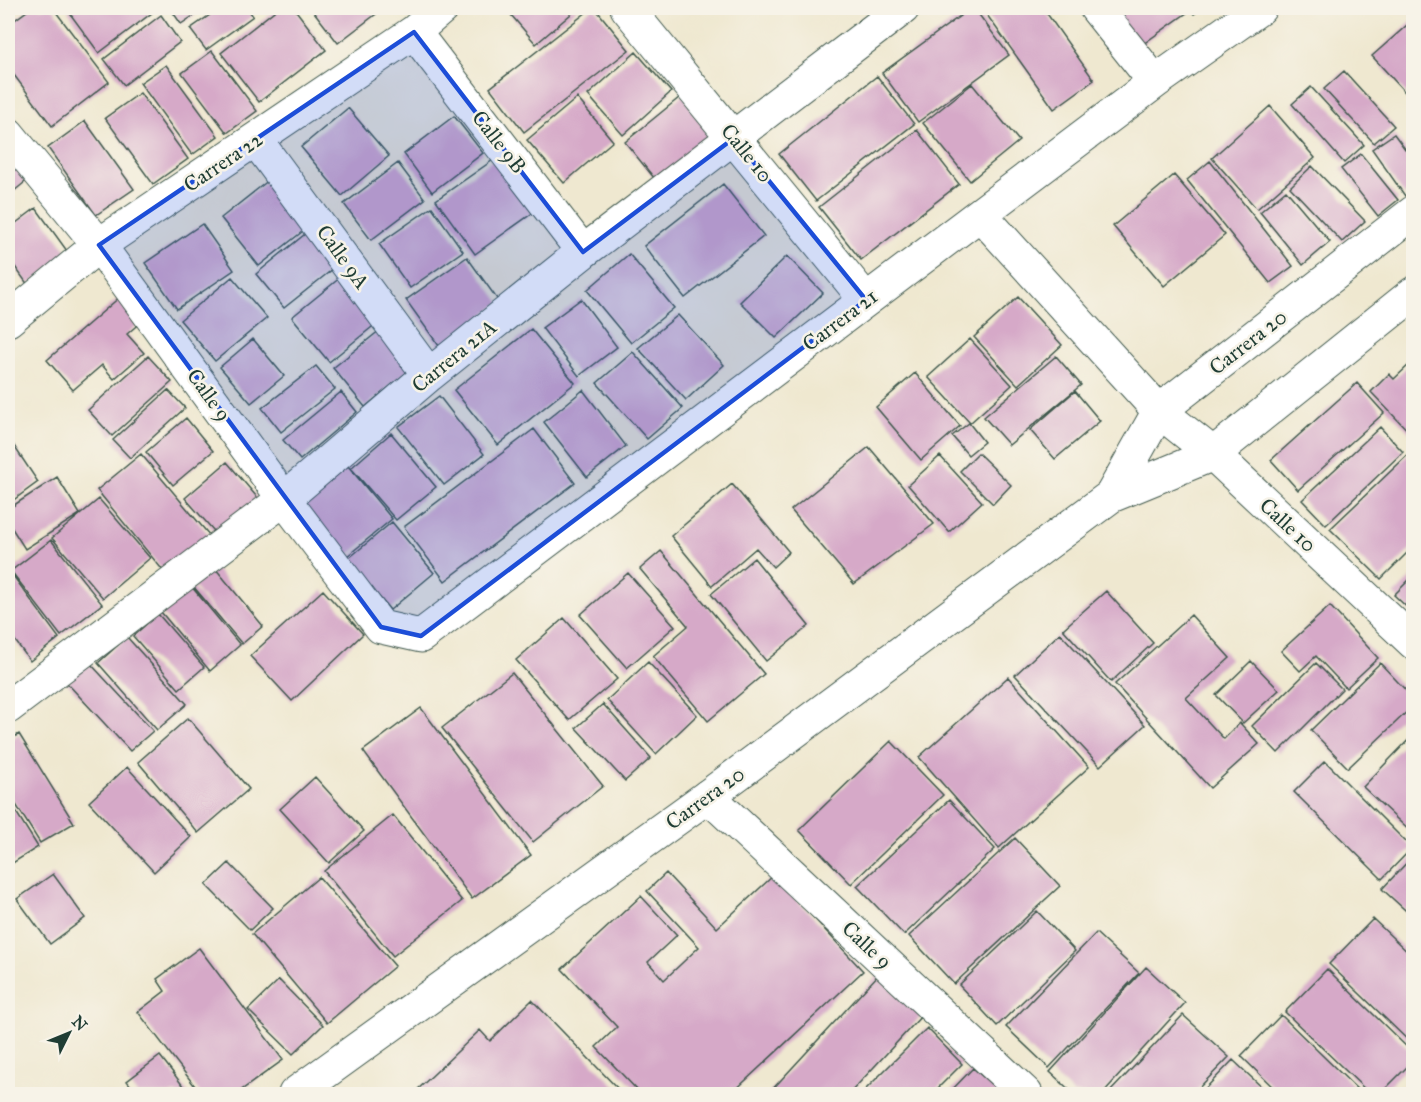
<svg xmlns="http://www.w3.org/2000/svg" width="1421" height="1102" viewBox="0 0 1421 1102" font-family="'IM FELL Great Primer',serif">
<rect width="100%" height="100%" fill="#f7f3e8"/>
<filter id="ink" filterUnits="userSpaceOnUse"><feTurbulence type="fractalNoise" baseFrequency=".0167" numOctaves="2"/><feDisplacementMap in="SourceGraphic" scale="12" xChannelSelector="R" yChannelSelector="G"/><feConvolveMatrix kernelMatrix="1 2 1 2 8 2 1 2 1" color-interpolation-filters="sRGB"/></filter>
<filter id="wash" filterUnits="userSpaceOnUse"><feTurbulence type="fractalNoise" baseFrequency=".008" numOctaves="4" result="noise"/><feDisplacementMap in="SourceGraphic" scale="24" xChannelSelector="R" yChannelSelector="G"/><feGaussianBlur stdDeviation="1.35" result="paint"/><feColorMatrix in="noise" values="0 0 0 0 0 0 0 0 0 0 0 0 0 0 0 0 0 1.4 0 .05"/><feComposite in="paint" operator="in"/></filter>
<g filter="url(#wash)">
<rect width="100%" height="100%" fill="#efe8d0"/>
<g id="blocks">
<path fill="#d6a9c8" d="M31 8H53L109 82 52 126 8 67V25Z
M72 8H150L153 12 99 53 68 11Z
M170 8H205L181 24Z
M220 8H247L253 16 206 50 190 29Z
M278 8H294L326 50 259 102 221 53Z
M311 8H384L338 43Z
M505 8H578L536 44Z
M592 8H595L629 50 524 132 490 88Z
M971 8H974L1009 55 918 122 882 73Z
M982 8H1043L1094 80 1054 109Z
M1106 8H1185L1188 12 1136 49Z
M1189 8H1203L1194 14Z
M161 15 180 42 124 85 104 59Z
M1414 19V102L1372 56Z
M212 51 257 111 227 133 182 73Z
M636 52 671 92 623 135 588 95Z
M166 65 218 136 192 155 140 83Z
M1344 71 1394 126 1374 143 1324 89Z
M877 76 914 124 816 201 779 154Z
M972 84 1019 141 970 181 923 123Z
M1311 87 1364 145 1344 163 1292 104Z
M140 93 188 159 153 184 105 118Z
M685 93 719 135 659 184 625 142Z
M577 98 613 141 564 183 527 140Z
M1270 106 1315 158 1257 209 1212 158Z
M348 108 389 156 342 196 301 147Z
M454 116 483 153 432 192 404 154Z
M85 121 134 189 96 215 48 148Z
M917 130 959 184 861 260 819 207Z
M1394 134 1414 161V190L1405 196 1372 149Z
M8 151 30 178 8 196Z
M1361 154 1398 200 1378 216 1341 169Z
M496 158 534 212 475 254 436 200Z
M1210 161 1293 266 1270 283 1187 180Z
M398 163 425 199 371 240 344 204Z
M1312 166 1365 221 1342 242 1290 187Z
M1174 175 1225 235 1164 286 1113 226Z
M274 176 312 224 259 266 221 218Z
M723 184 764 236 685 298 644 246Z
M1286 190 1330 242 1303 265 1260 212Z
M432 207 463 251 410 288 379 244Z
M36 208 70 255 28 285 8 257V229Z
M202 224 234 270 177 309 145 263Z
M310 230 338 265 284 308 256 274Z
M629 254 674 308 631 343 587 290Z
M787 256 823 293 776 338 740 302Z
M467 257 500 303 439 346 406 300Z
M232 277 267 318 215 361 180 320Z
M341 277 377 323 329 362 292 317Z
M121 296 142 321 127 334 144 353 114 379 102 365 73 390 47 360Z
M1018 297 1062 345 1018 385 974 337Z
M581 299 617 347 579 376 542 328Z
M678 315 724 365 686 400 638 348Z
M531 329 575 383 498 445 454 390Z
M380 330 412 368 365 407 333 368Z
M253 339 284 376 251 403 220 367Z
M970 339 1012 385 970 423 928 377Z
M633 352 683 408 647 439 597 383Z
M148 356 172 382 112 436 88 410Z
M1056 356 1081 385 1009 445 984 417Z
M1411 363 1414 366V437L1371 392 1389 374 1394 379Z
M316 366 335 389 281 432 262 408Z
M915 373 960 426 921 460 876 407Z
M1357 383 1384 413 1298 490 1271 460Z
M168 390 185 408 130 458 113 440Z
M583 390 626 446 587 477 544 422Z
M1075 391 1100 421 1055 459 1030 430Z
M341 392 357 412 300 460 283 440Z
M439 396 484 454 444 485 398 427Z
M186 418 213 451 173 485 146 452Z
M969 423 984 442 968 455 952 436Z
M1380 427 1403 452 1326 525 1302 500Z
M534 429 575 483 445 581 404 527Z
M391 433 436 487 396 520 351 468Z
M8 437 38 482 8 504Z
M869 447 934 524 854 584 791 510Z
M1414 449V546L1381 579 1330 529Z
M978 453 1011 485 993 504 960 471Z
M141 454 210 536 165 573 97 490Z
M940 456 982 502 949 532 908 485Z
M227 462 262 503 221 539 185 498Z
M348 466 392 519 346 557 302 504Z
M57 477 80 514 25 549 8 522V509Z
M732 484 789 552 773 567 756 548 712 586 671 536Z
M99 499 150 558 103 598 52 538Z
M392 522 434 573 390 610 348 559Z
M51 540 102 604 61 636 11 571Z
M661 551 764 674 708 721 653 656 688 626 640 569Z
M754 558 809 626 766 661 711 594Z
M215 568 263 626 242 644 193 586Z
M8 569 59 638 30 661 8 631Z
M628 573 675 626 627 668 580 615Z
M1414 575V614L1394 595Z
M191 586 240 645 210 671 161 612Z
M323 590 363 634 292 701 250 656Z
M1106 591 1153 643 1111 682 1063 629Z
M1330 606 1378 658 1346 688 1316 656 1300 671 1281 651Z
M158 614 204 667 179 689 133 636Z
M1191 615 1230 658 1186 698 1224 739 1240 723 1259 744 1210 788 1115 684Z
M564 618 617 679 569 720 516 660Z
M1060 633 1145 725 1100 766 1015 675Z
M127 637 187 704 157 730 98 663Z
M1251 661 1279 690 1243 723 1216 695Z
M89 662 153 731 130 751 67 683Z
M648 662 697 715 656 754 607 700Z
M1316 663 1342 689 1278 753 1252 726Z
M1380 663 1414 699V705L1348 768 1311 730Z
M512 673 603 786 533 842 442 728Z
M1008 677 1089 767 999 848 919 757Z
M603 704 651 758 625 781 576 728Z
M421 708 531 855 472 899 363 751Z
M188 718 249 789 198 833 138 762Z
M19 734 74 823 40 843 8 792V741Z
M1414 734V835L1363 787Z
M891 741 943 795 851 884 799 830Z
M1325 761 1412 848 1382 879 1294 792Z
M127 767 191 837 154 872 89 802Z
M315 777 364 831 329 863 280 809Z
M8 799 38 847 8 866Z
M949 800 995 849 904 935 857 886Z
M393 815 462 901 393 956 324 871Z
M1015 838 1060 886 954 984 909 936Z
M1414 855V918L1382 889Z
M229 863 273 908 250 930 206 885Z
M666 873 717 928 774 875 863 971 731 1094H641L596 1047 617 1027 562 969 641 896 677 935 648 962 664 980 699 947 647 891Z
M53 874 85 918 50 944 17 899Z
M319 877 395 966 327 1023 252 934Z
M1037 911 1075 951 997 1026 959 985Z
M1373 919 1414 958V1046L1329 964Z
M1096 933 1139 973 1049 1068 1006 1027Z
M199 948 283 1060 236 1094H201L138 1012 165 991 157 979Z
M1146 967 1185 1003 1102 1094H1074L1050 1072Z
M1327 969 1414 1054V1060L1380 1094H1370L1285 1012Z
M880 973 924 1013 849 1094H768Z
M279 980 323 1025 293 1054 248 1010Z
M532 1000 623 1094H413L480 1030 490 1041Z
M1183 1015 1229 1057 1193 1094H1108Z
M1281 1015 1362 1094H1280L1241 1056Z
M927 1028 962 1064 932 1094H861Z
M160 1056 174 1074 189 1094H137L127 1081Z
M1233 1060 1269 1094H1200Z
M973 1068 1002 1094H948Z"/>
</g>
</g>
<g filter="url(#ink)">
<use href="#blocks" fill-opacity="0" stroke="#3e574b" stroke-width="1.5"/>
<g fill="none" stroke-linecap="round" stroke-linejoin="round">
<g stroke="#3e574b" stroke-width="35">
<path id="street" d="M627 8 866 300
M1096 8 1155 82
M414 32 583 252
M8 134 99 245 284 499 381 627 421 636 1155 82 1260 8
M256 140 429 375
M980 214 1159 411 1213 454 1414 643
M8 320 99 245 414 32 442 8
M8 707 284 499 429 375 583 252 903 8
M708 796 1026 1094"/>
</g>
<g stroke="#3e574b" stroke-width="35">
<path id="primary" d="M1111 496 1159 411 1414 212
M295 1094 708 796 1111 496 1213 454 1414 293"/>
</g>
<use href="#street" stroke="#fff" stroke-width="33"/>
<use href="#primary" stroke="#fff" stroke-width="33"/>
</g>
</g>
<path fill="#1d4ed8" fill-opacity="0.2" stroke="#1d4ed8" stroke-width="4.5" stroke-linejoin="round" d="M414 32 583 252 734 138 866 300 421 636 381 627 99 245Z"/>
<g text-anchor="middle" stroke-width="5" stroke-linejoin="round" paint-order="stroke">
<g font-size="21" fill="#1f3d34" stroke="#f7f3e8">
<text transform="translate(499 142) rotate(52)" y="7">Calle 9B</text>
<text transform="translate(747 153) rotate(51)" y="7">Calle 10</text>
<text transform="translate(223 162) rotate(-34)" y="7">Carrera 22</text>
<text transform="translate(343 257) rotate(54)" y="7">Calle 9A</text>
<text transform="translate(840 320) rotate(-37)" y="7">Carrera 21</text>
<text transform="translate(1248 342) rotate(-38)" y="7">Carrera 20</text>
<text transform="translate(454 356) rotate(-39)" y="7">Carrera 21A</text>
<text transform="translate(209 395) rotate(54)" y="7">Calle 9</text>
<text transform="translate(1288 525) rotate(43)" y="7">Calle 10</text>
<text transform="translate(705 798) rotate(-36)" y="7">Carrera 20</text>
<text transform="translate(867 945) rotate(43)" y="7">Calle 9</text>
</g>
</g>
<rect width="1421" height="1102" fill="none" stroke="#f7f3e8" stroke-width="30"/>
<g transform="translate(69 1033) rotate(47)" stroke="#f7f3e8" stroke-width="4.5" paint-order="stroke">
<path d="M0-4.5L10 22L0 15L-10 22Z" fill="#1f3d34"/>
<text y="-9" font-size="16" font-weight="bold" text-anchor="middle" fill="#1f3d34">N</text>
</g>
</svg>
